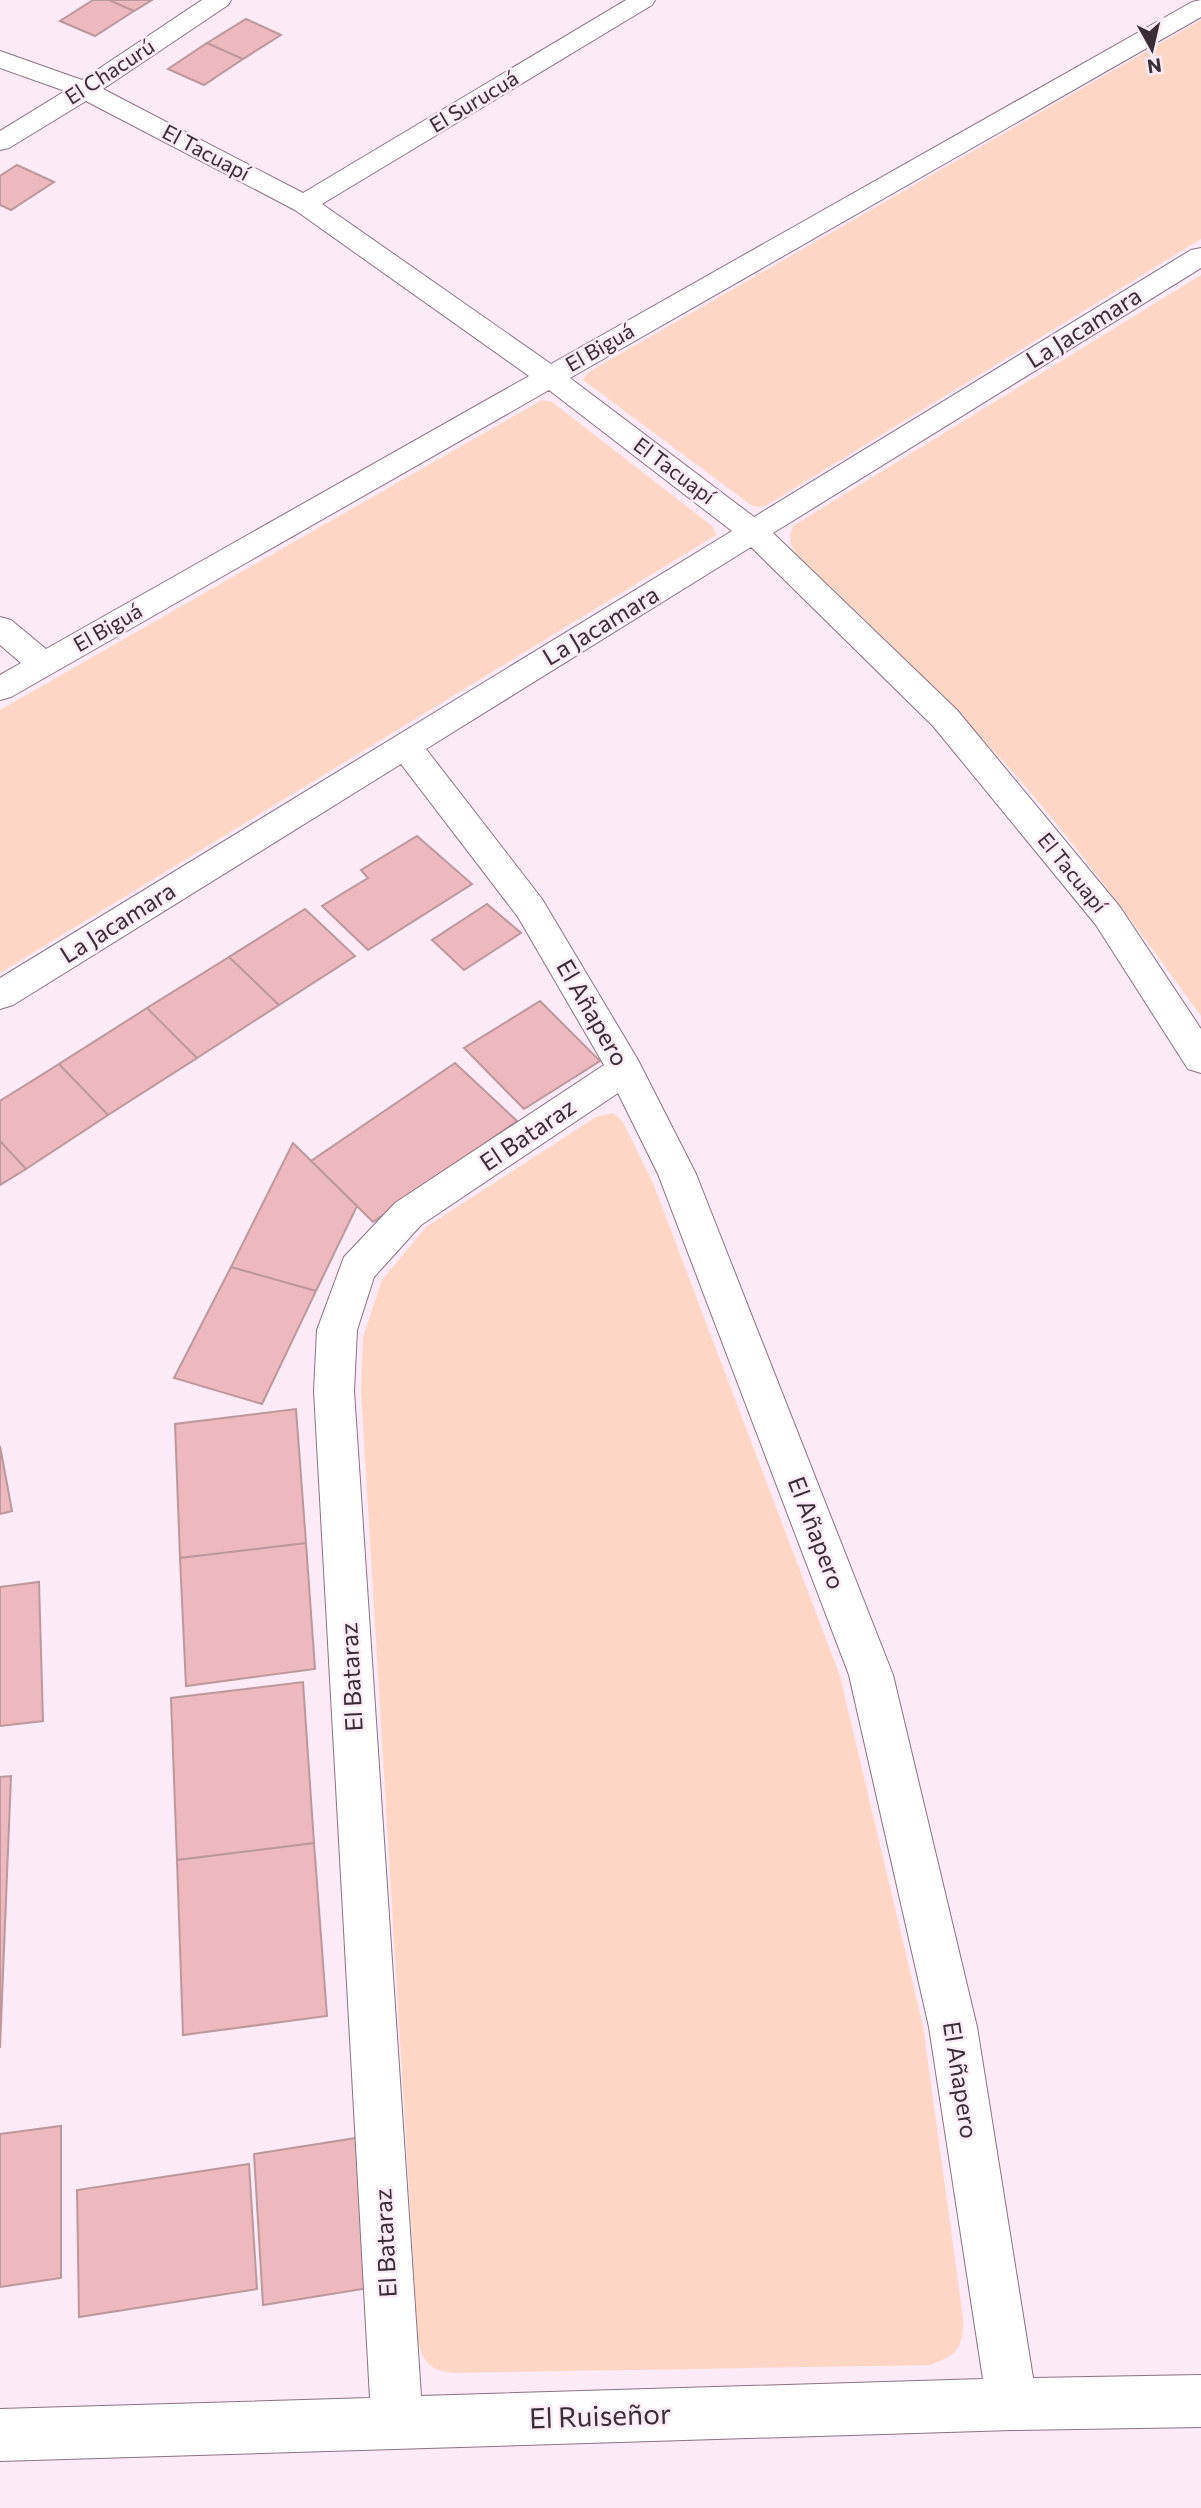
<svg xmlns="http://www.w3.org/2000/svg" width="1201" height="2508" viewBox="0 0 1201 2508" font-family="Commissioner,sans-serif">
<rect width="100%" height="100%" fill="#fceaf6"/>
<path fill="#fed6c6" d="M1201 20V239L767 505 758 507 751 505 583 380 587 373Z
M1201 275V1016C1140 932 1079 847 1010 769 944 696 873 626 801 559 791 547 787 541 793 526Z
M542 400 552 402 712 526 716 535 0 973V710Z
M613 1113 623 1122 653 1183 840 1676 923 2026 963 2318C963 2348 958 2355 930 2365L455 2373C432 2371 423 2364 418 2340L361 1391 363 1337 382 1280 426 1227 596 1117Z"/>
<path fill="#eeb8bf" stroke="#bc989c" stroke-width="2" d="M93 0H109L134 11 95 36 60 21Z
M109 0H152L134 11Z
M246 19 281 35 243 59 207 43Z
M207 43 243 59 204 85 168 69Z
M17 165 54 182 11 210 0 205V176Z
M417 836 472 884 368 950 322 906 368 878 361 870Z
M487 904 521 933 464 970 432 940Z
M305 909 355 956 279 1005 229 957Z
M229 957 279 1005 197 1058 147 1008Z
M540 1001 600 1061 524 1109 464 1048Z
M147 1008 197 1058 108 1115 59 1064Z
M455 1063 517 1121 373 1222 311 1161Z
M59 1064 108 1115 26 1169 0 1141V1101Z
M0 1141 26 1169 0 1185Z
M293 1143 357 1206 316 1291 231 1267Z
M231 1267 316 1291 262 1404 174 1378Z
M296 1409 306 1543 180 1558 175 1424Z
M0 1446 12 1511 0 1514Z
M306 1543 315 1669 186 1686 180 1558Z
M39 1582 43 1721 0 1726V1587Z
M303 1682 314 1843 177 1860 171 1698Z
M11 1776 0 2048V1777Z
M314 1843 327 2016 183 2035 177 1860Z
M61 2126V2278L0 2287V2134Z
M356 2138 369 2288 263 2305 254 2154Z
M249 2164 257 2289 79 2317 77 2190Z"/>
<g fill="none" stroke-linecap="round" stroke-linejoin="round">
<g stroke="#8c7184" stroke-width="2">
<path id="street" d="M202 0H231L228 5 103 89 303 193 626 0H655L652 5 322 204 551 364 1192 2 1201 0V17L570 378 754 517 1191 250 1201 248V268L773 533 957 710 1120 907 1201 1029V1073L1188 1069 1096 925 933 726 751 547 426 749 542 899 638 1060 696 1174 893 1675 977 2027 1033 2378 1201 2375V2427L1012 2430 0 2461V2409L370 2398 314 1391 317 1330 344 1257 395 1203 604 1065 518 917 401 764 13 1005 0 1009V978L732 531 549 390 11 697 0 700V675L21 663 0 645V617L11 620 46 649 529 376 295 210 86 101 9 148 0 150V131L65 91 0 68V51L82 80ZM618 1093 658 1174 849 1675 929 2027 983 2379 421 2396 354 1391 357 1330 374 1277 421 1225Z"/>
</g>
<use href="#street" fill="#fff" fill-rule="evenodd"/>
</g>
<g text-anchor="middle" stroke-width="5" stroke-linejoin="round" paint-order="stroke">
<g font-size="21" fill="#392e36" stroke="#fceaf6">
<text transform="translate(110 72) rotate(-33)" y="7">El Chacurú</text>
<text transform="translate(474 102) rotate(-31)" y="7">El Surucuá</text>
<text transform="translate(206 153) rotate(28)" y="7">El Tacuapí</text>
<text transform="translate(600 348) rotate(-30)" y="7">El Biguá</text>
<text transform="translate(674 471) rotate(37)" y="7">El Tacuapí</text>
<text transform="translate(108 628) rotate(-30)" y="7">El Biguá</text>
<text transform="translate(1072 873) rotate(51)" y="7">El Tacuapí</text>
</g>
<g font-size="24" fill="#392e36" stroke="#fceaf6">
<text transform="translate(1084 328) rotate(-32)" y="8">La Jacamara</text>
<text transform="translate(601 626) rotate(-31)" y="8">La Jacamara</text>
<text transform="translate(118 923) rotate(-32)" y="8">La Jacamara</text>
<text transform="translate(592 1013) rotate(60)" y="8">El Añapero</text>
<text transform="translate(528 1135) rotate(-34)" y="8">El Bataraz</text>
<text transform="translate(816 1533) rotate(69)" y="8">El Añapero</text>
<text transform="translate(352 1677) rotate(-93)" y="8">El Bataraz</text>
<text transform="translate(960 2080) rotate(81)" y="8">El Añapero</text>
<text transform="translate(386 2243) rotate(-93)" y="8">El Bataraz</text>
</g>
<g font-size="28" fill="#392e36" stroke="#fceaf6">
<text transform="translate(600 2416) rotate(-2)" y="10">El Ruiseñor</text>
</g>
</g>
<g transform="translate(1152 49) rotate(172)" stroke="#fceaf6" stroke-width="5" paint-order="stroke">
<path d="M0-5L12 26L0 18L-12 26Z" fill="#392e36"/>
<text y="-10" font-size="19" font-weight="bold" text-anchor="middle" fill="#392e36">N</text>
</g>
</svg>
